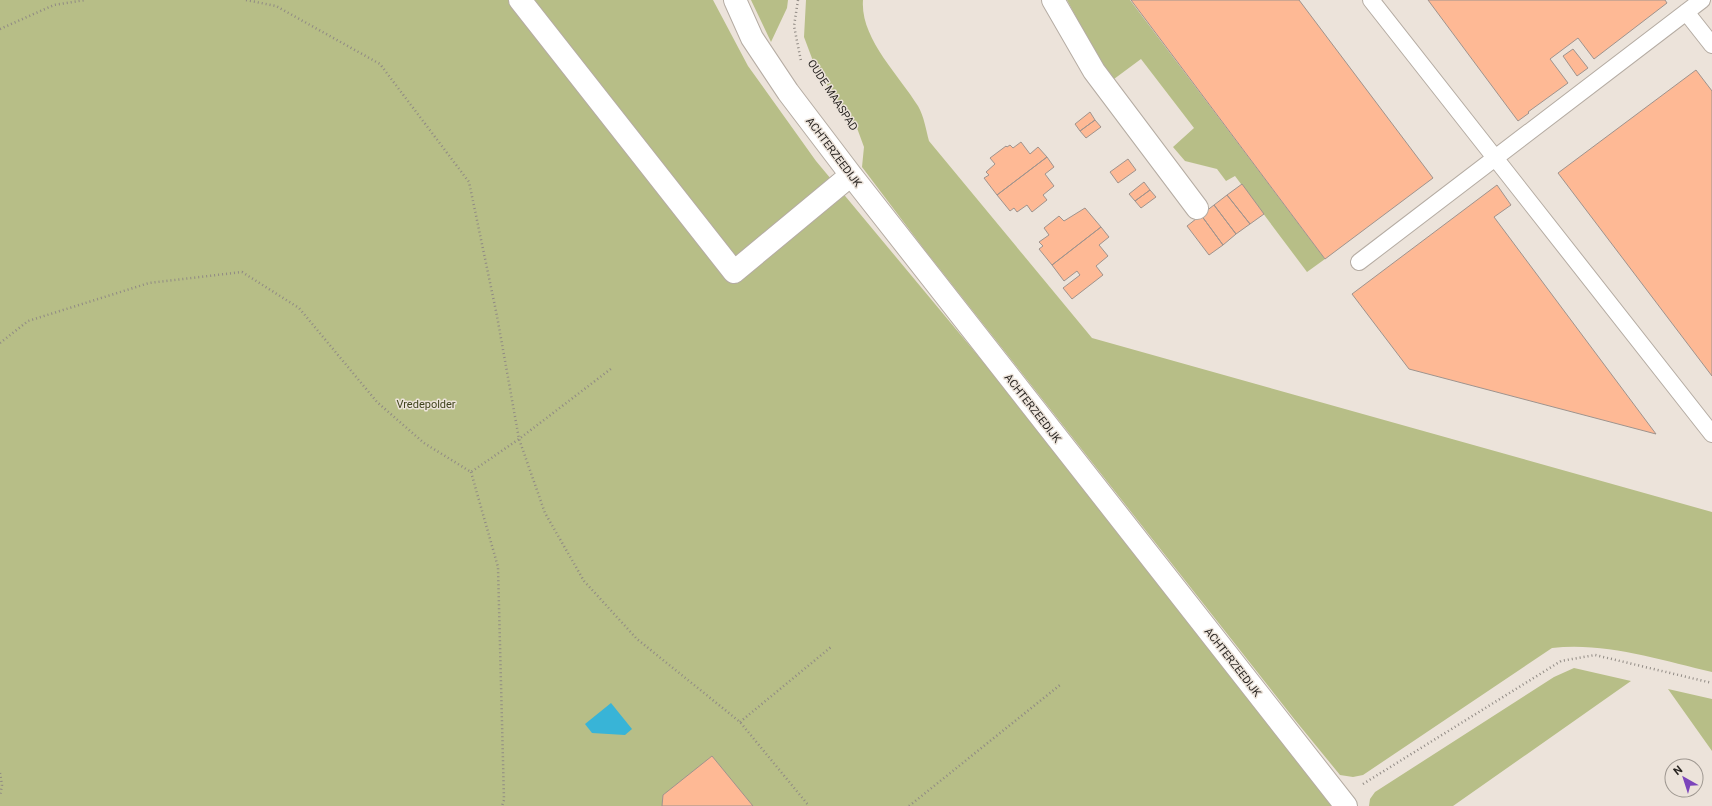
<svg xmlns="http://www.w3.org/2000/svg" width="1712" height="806" viewBox="0 0 1712 806" font-family="Roboto,sans-serif">
<rect width="100%" height="100%" fill="#ece3da"/>
<path fill="#b7be87" d="M0 0H713L748 66 816 161 1353 806H0Z
M751 0H788L787 8 771 42Z
M806 0H863C860 38 899 75 918 106 924 116 926 130 929 141L1092 338 1712 512V672C1660 660 1606 642 1552 648L1363 775 1353 777 1340 775 1295 720 924 249 862 167 864 147 857 128 830 90 813 61 804 37Z
M1067 0H1130L1325 259 1307 272 1235 176 1226 181 1217 169 1185 161 1173 147 1194 128 1141 59 1114 79 1108 77Z
M1574 668 1631 681 1453 806H1369L1370 799 1375 792 1554 677Z
M1668 689 1712 699V751Z"/>
<path fill="#38b4d7" d="M611 703 632 729 625 735 592 733 585 724Z"/>
<path fill="#feb995" stroke="#9f938d" d="M1131 0H1299L1433 178 1325 259Z
M1428 0H1665L1667 3 1594 59 1578 38 1550 59 1568 83 1528 112 1529 113 1518 121Z
M1573 49 1588 68 1577 76 1563 56Z
M1696 70 1712 91V376L1558 173Z
M1090 112 1095 120 1080 131 1075 124Z
M1095 120 1101 127 1086 138 1080 131Z
M1021 142 1030 154 1038 147 1047 157 997 195 984 178 989 175 986 172 995 164 990 158 1006 146 1007 147 1010 145 1013 148Z
M1047 157 1054 167 1045 174 1054 186 1043 195 1047 200 1032 212 1027 205 1017 212 1014 208 1010 211 997 195Z
M1128 159 1136 170 1118 183 1110 172Z
M1144 182 1150 190 1135 201 1129 194Z
M1242 184 1264 214 1250 224 1227 195Z
M1497 185 1511 205 1494 217 1656 434 1409 369 1352 294Z
M1150 190 1156 197 1141 208 1135 201Z
M1227 195 1250 224 1236 234 1214 205Z
M1214 205 1236 234 1223 245 1201 215Z
M1085 208 1101 227 1052 265 1039 249 1043 246 1039 242 1049 235 1044 228 1059 216 1064 221Z
M1201 215 1223 245 1209 255 1187 226Z
M1101 227 1109 237 1099 245 1108 256 1096 266 1103 275 1072 299 1063 288 1080 275 1077 271 1064 281 1052 265Z
M712 756 753 806H662L663 795Z"/>
<g fill="none" stroke-linecap="round" stroke-linejoin="round">
<g stroke="#b5aca3" stroke-width="18">
<path id="lane" d="M1371 0 1712 434
M1686 12 1712 45
M1359 262 1702 0"/>
</g>
<g stroke="#b5aca3" stroke-width="24">
<path id="street" d="M520 0 734 272 851 175
M735 0 752 38 788 92 851 175 1346 806
M1053 0 1094 71 1197 208"/>
</g>
<path stroke="#908a84" stroke-width="2.5" stroke-dasharray="1 3" stroke-linecap="butt" d="M246 0 276 6 380 64 469 182 497 316 519 439 545 513 584 581 637 639 740 722 809 806
M798 0 794 26 801 61
M0 29 54 5 85 0
M0 343 28 321 149 283 242 272 299 308 377 402 424 443 471 472 519 439 612 368
M471 472 498 567 504 800 502 806
M740 722 831 647
M0 773 2 785 0 796
M1363 784 1561 661 1595 655 1712 683
M909 806 1060 685"/>
<use href="#lane" stroke="#fff" stroke-width="16"/>
<use href="#street" stroke="#fff" stroke-width="22"/>
</g>
<g text-anchor="middle" stroke-width="3" stroke-linejoin="round" paint-order="stroke">
<g font-size="11" fill="#282421" stroke="#ece3da">
<text transform="translate(833 95) rotate(57)" y="4">OUDE MAASPAD</text>
<text transform="translate(834 152) rotate(53)" y="4">ACHTERZEEDIJK</text>
<text transform="translate(1033 408) rotate(52)" y="4">ACHTERZEEDIJK</text>
<text transform="translate(1233 662) rotate(52)" y="4">ACHTERZEEDIJK</text>
</g>
<g font-size="11" fill="#41451e" stroke="#ece3da">
<text x="426" y="408">Vredepolder</text>
</g>
</g>
<g transform="translate(1684 778) rotate(321)"><circle r="19" fill="#ece3da" stroke="#9e9790"/>
<path d="M0-3L7 15L0 10L-7 15Z" fill="#7c45bb"/>
<text y="-6" font-size="11" font-weight="bold" text-anchor="middle" fill="#282421">N</text>
</g>
</svg>
